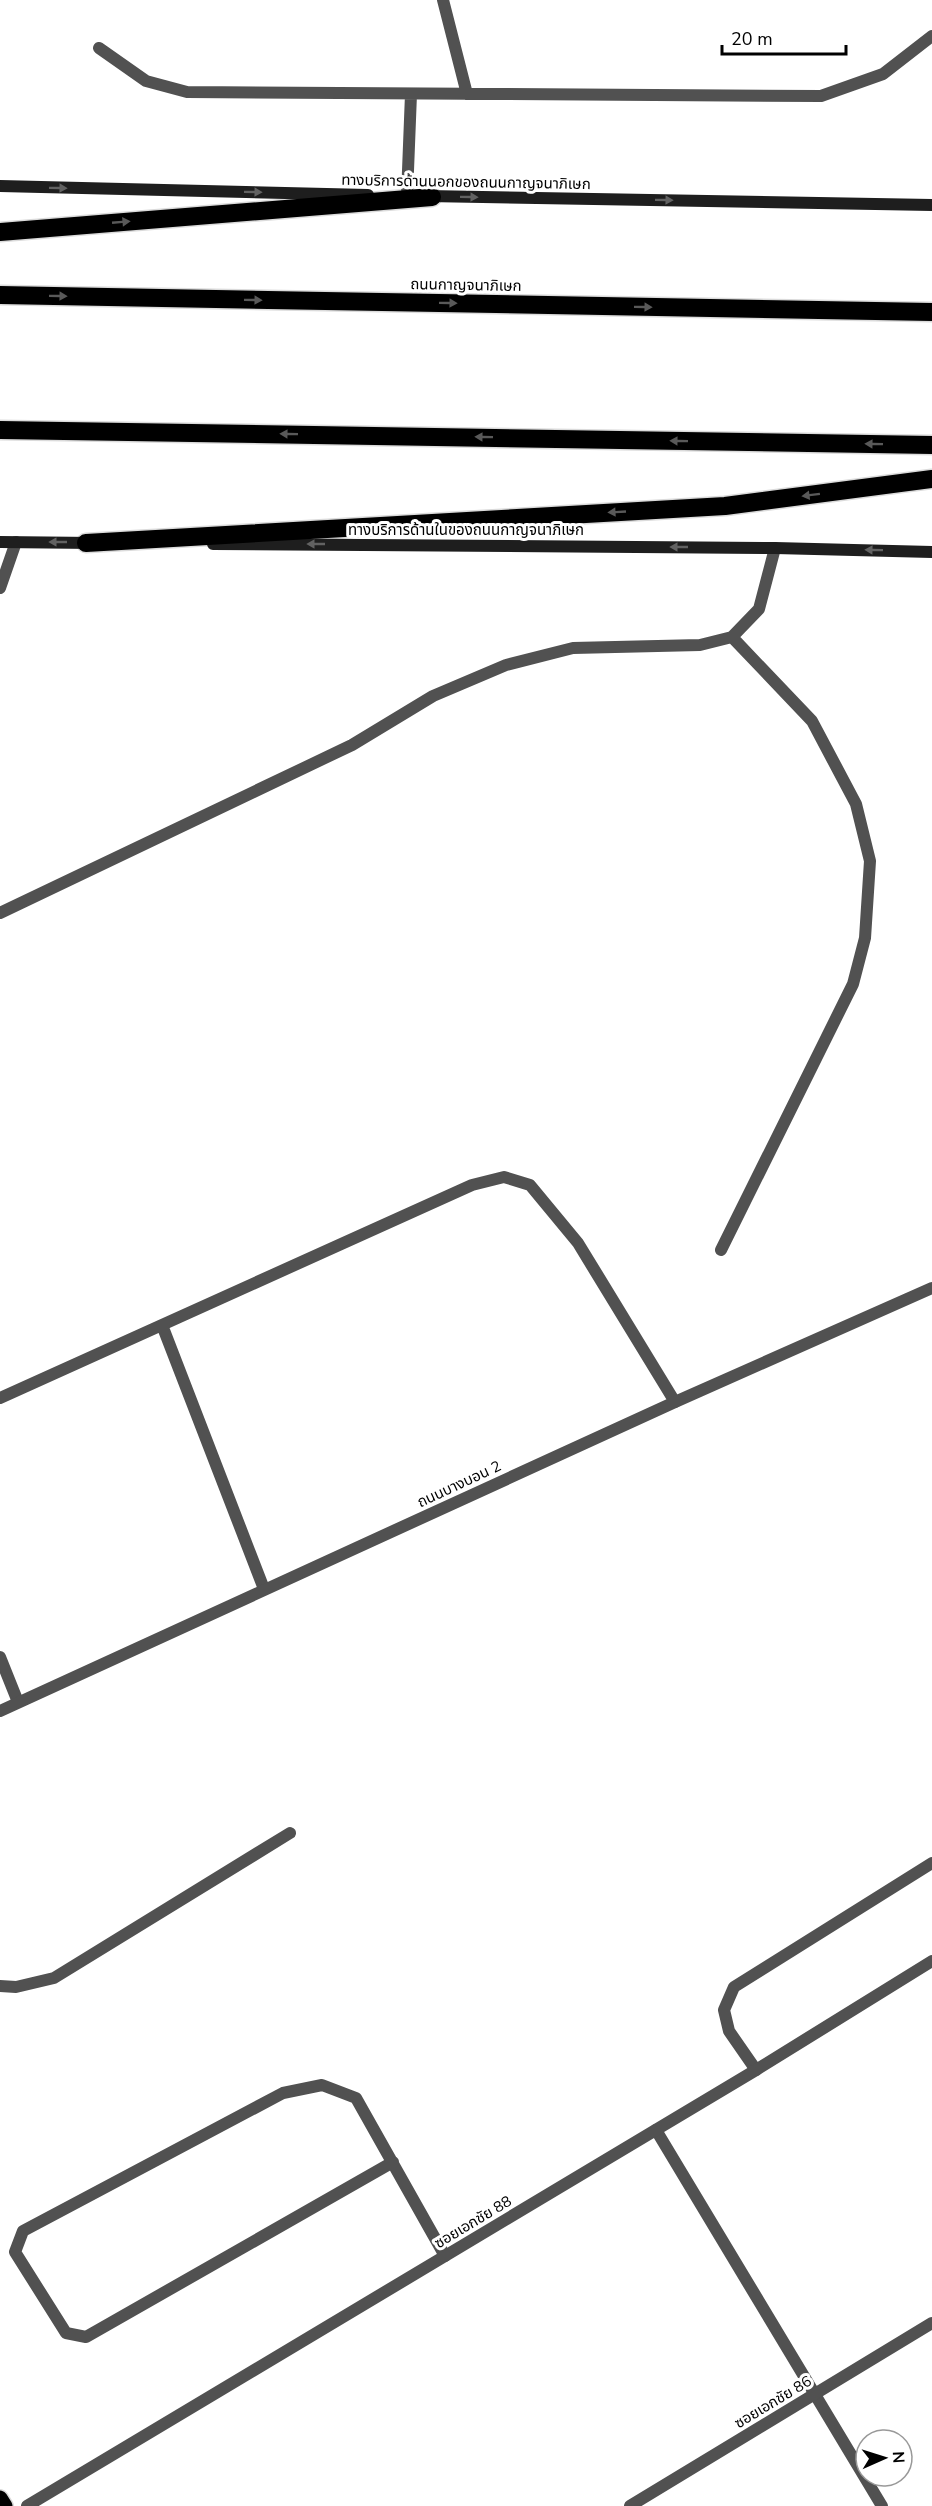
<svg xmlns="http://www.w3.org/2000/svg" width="932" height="2506" viewBox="0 0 932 2506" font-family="'Nunito Sans','Noto Sans Thai',sans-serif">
<rect width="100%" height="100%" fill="#fff"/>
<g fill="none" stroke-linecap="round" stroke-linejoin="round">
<g stroke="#dbdbdb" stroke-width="18">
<path id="primary" d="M0 2498 5 2506"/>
</g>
<g stroke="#dbdbdb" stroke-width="21">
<path id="highway" d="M0 232 432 197
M0 295 932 312
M0 430 932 445
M86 543 725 506 932 479"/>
</g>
<path stroke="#515151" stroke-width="12" d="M443 0 467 94
M99 48 146 81 187 92 821 96 883 74 932 36
M407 196 411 94
M0 588 16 542
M0 913 352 745 433 696 506 665 573 648 700 645 732 637 759 609 775 548
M721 1250 853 984 865 938 870 861 856 804 812 721 732 637
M162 1325 264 1589
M0 1398 472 1185 504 1177 530 1185 578 1243 675 1402
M0 1657 18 1702
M0 1986 16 1987 54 1978 290 1833
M756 2070 729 2031 724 2010 734 1987 932 1863
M656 2130 882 2506
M393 2162 86 2337 66 2333 15 2252 23 2231 283 2093 322 2085 356 2098 445 2256"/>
<path stroke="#515151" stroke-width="12" d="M0 1711 675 1402 932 1288
M27 2506 756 2070 932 1961
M630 2506 932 2323"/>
<path stroke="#1e1e1e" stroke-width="12" d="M0 186 368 195
M427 196 932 205
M0 542 94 543
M213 544 775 548 932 552"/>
<use href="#primary" stroke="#000" stroke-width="15"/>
<use href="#highway" stroke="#000" stroke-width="18"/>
</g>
<defs><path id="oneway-solid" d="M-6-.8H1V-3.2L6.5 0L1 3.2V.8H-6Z" transform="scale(1.5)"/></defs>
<g fill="#626262">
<use href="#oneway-solid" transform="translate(58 188) rotate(1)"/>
<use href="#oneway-solid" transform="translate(253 192) rotate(1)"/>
<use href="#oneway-solid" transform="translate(469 197) rotate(1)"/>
<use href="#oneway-solid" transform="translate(664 200) rotate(1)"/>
<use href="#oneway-solid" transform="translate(58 542) rotate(-180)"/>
<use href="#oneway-solid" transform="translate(316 544) rotate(-180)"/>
<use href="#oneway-solid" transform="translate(679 547) rotate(-180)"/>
<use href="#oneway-solid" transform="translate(874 550) rotate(-179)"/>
</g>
<g fill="#595959">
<use href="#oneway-solid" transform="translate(121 222) rotate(-5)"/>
<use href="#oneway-solid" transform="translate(58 296) rotate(1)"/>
<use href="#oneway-solid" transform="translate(253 300) rotate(1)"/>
<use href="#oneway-solid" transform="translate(448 303) rotate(1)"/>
<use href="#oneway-solid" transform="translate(643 307) rotate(1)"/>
<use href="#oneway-solid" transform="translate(289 434) rotate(-179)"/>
<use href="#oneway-solid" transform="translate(484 437) rotate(-179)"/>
<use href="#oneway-solid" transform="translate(679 441) rotate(-179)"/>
<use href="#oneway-solid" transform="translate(874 444) rotate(-179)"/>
<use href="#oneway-solid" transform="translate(811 495) rotate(173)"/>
<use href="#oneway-solid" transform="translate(617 512) rotate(177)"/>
</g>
<g text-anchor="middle" stroke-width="6" stroke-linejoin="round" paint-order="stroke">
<g font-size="15" fill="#000" stroke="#fff">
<text transform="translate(466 182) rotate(1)" y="5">ทางบริการด้านนอกของถนนกาญจนาภิเษก</text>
<text transform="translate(466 285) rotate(1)" y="5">ถนนกาญจนาภิเษก</text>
<text x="466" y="535">ทางบริการด้านในของถนนกาญจนาภิเษก</text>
<text transform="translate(459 1484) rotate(-25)" y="5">ถนนบางบอน 2</text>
<text transform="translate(473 2222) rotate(-31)" y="5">ซอยเอกชัย 88</text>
<text transform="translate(773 2402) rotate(-31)" y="5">ซอยเอกชัย 86</text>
</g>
</g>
<g transform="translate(884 2458) rotate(87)"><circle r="28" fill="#ffffff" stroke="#999999" stroke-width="1.5"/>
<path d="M0-4.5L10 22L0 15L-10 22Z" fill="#000000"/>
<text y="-9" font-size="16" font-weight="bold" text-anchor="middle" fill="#000000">N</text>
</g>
<path d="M722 45v9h124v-9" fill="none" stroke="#000000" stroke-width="3"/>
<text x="731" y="45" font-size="18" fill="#000000" stroke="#ffffff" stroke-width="4.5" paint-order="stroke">20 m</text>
</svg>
